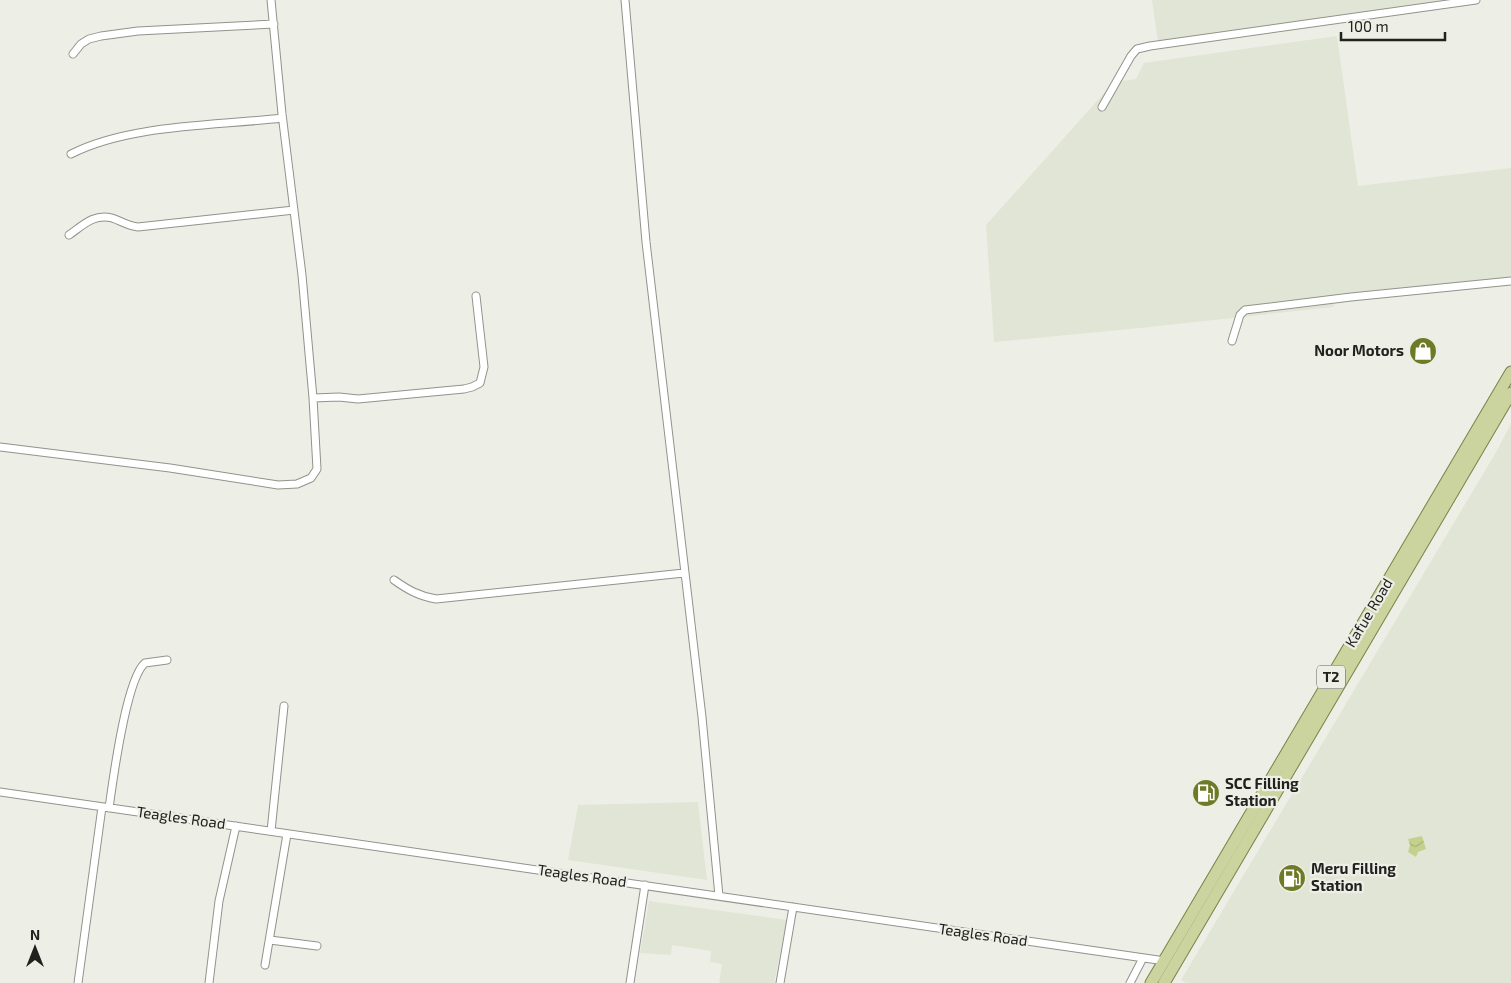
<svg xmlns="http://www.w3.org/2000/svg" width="1511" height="983" viewBox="0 0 1511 983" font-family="'Exo 2',sans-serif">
<defs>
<pattern id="water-waves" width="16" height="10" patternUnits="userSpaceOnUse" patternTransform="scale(1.25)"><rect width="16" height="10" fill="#c4d18c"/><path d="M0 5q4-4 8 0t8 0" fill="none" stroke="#a8b378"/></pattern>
</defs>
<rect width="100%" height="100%" fill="#edefe6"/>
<path fill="#e1e5d5" d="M1152 0H1445L1158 42Z
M1337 36 1358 186 1511 168V277L1337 294 1333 307 1140 328 994 342 986 225 1114 82 1136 79 1144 63Z
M1511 424V983H1186L1181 980 1495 454Z
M698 802 707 880 568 860 578 805Z
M649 901 787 920 774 983H719L722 964 710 962 711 951 672 945 671 955 640 953Z"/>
<path fill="url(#water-waves)" d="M1422 836 1426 849 1418 852 1416 857 1408 852 1410 845 1408 839Z"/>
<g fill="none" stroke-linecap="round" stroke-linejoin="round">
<g stroke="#91938b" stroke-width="9">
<path id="street" d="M625 0 646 242 702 717 719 896
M73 54 81 44 89 39 101 36 138 31 274 24
M1102 107 1131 56 1137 49 1150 46 1476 0
M71 154C130 124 216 126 282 118
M69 235C82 226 94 213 112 218 121 221 128 226 138 227L294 210
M1232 341 1240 315 1245 310 1351 297 1511 281
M313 398 339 397 358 399 464 389 472 387 480 383 484 367 476 296
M0 447 170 468 278 485 297 484 311 478 317 469 313 398 302 275 282 114 271 0
M394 580C408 590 419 596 436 599L684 573
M0 792 1165 961
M109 808C113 780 126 679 145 663L167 660
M271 831 284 706
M270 940 317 946
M265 965 287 834
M78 983 102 807
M209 983 219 901 236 826
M630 983 645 885
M780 983 793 907
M1130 983 1143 958"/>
</g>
<g stroke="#798247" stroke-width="13">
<path id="primary" d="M1151 983 1511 372
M1164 983 1511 393"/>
</g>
<use href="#street" stroke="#fff" stroke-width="7"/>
<use href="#primary" stroke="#cbd39e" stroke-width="11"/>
</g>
<defs>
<g id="shop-disc" transform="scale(1.4375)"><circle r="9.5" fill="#6e7a25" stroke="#edefe6"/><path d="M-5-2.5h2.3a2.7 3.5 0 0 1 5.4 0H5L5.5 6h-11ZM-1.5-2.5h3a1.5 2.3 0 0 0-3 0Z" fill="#fff"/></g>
<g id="fuel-disc" transform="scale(1.4375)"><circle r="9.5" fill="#6e7a25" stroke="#edefe6"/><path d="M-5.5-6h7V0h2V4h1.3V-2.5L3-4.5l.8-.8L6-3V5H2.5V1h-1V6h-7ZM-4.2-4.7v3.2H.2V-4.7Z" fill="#fff"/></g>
</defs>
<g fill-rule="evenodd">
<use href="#shop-disc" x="1423" y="351"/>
<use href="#fuel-disc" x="1206" y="793"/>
<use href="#fuel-disc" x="1292" y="878"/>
</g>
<g text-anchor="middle" stroke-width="4.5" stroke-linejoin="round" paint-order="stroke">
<rect fill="#edefe6" stroke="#5e5f5a" stroke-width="1" x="1317" y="665.5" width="28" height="23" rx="4"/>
<g font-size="14" font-weight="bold" fill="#21211e">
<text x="1331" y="682">T2</text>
</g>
<g font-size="15" font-weight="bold" fill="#21211e" stroke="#edefe6" text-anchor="start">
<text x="1404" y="356" text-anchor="end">Noor Motors</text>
<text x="1225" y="789">SCC Filling<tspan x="1225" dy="17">Station</tspan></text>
<text x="1311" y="874">Meru Filling<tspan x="1311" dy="17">Station</tspan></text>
</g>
<g font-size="15" fill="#21211e" stroke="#edefe6">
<text transform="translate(1369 613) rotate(-59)" y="5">Kafue Road</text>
<text transform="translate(181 818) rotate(8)" y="5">Teagles Road</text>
<text transform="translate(582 876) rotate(8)" y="5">Teagles Road</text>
<text transform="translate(983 935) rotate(8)" y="5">Teagles Road</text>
</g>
</g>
<g transform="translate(35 948)" stroke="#edefe6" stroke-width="4" paint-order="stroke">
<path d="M0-4L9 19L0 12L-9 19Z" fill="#21211e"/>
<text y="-8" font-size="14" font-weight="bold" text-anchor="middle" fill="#21211e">N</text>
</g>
<path d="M1341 32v8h104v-8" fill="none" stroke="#21211e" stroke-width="2.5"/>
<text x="1348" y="32" font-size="15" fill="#21211e" stroke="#edefe6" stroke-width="4" paint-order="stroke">100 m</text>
</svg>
